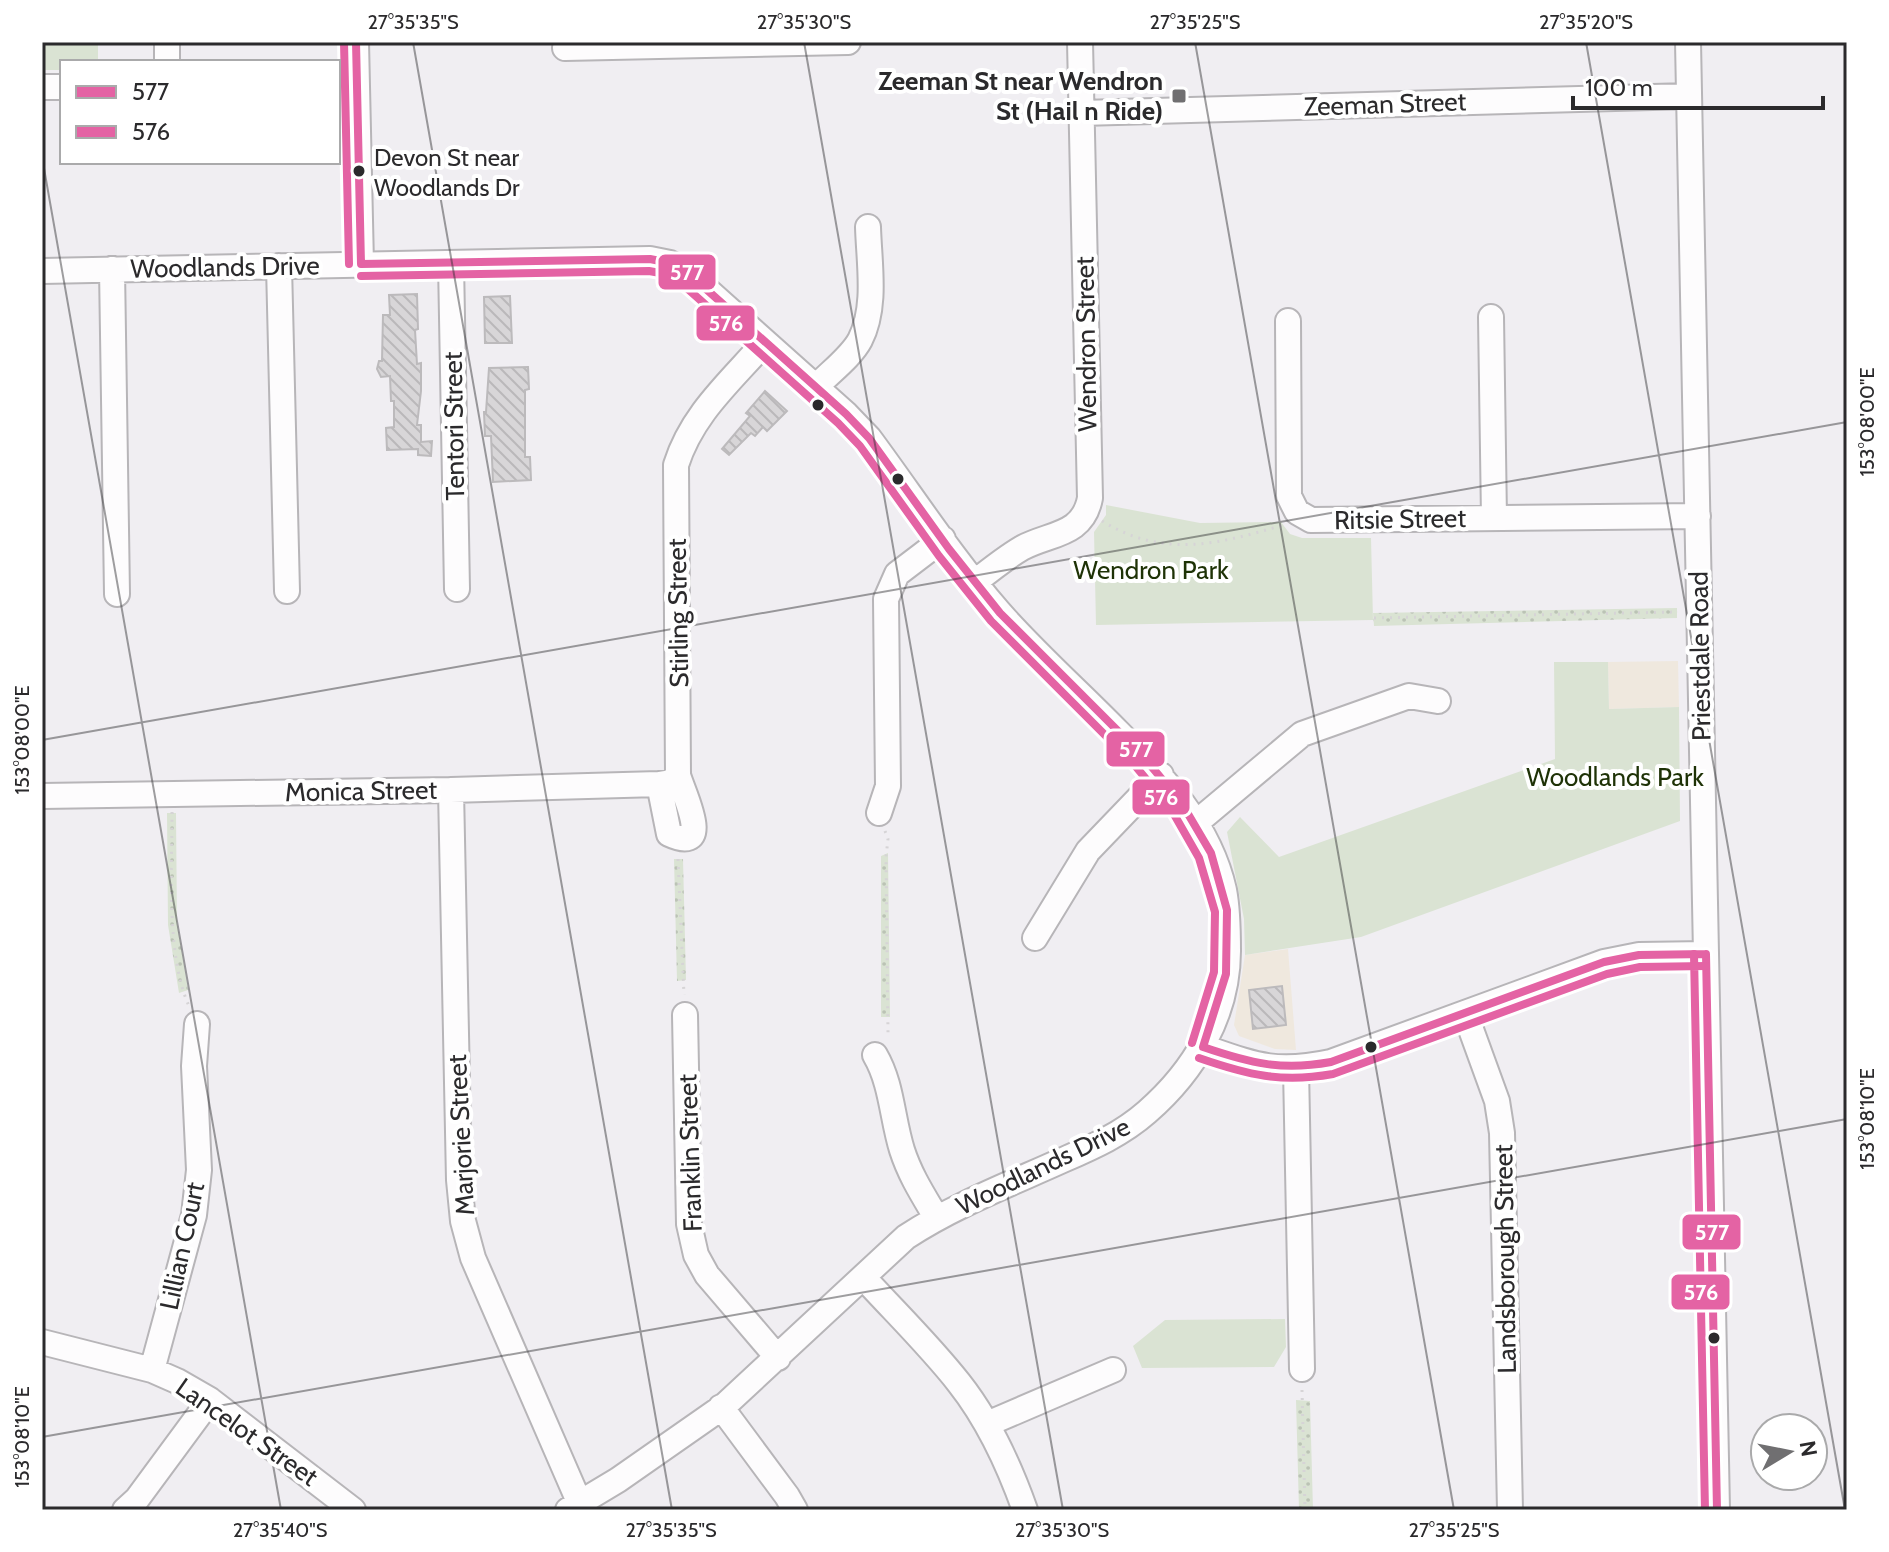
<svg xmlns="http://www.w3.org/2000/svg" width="1889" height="1552" viewBox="0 0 1889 1552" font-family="Cabin,sans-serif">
<defs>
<pattern id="grass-dots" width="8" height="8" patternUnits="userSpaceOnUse" patternTransform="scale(2)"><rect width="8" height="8" fill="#dae3d3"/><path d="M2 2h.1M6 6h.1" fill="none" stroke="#bbc3b5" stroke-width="1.8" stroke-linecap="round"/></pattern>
<pattern id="building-back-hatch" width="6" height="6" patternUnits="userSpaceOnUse" patternTransform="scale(2)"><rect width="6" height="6" fill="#d8d6d8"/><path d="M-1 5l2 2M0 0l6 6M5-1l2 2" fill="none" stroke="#bab8ba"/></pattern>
</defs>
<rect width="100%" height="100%" fill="#f0eef2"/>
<path fill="#efe8de" d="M1678 661 1679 707 1609 709 1608 662Z
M1288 949 1296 1050 1275 1049 1239 1036 1234 1025 1245 955Z"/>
<path fill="url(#grass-dots)" d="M1677 608V618L1374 626 1373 613Z
M167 813H176L177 924 188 990 179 993 168 925Z
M888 853 890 1017H881V856Z
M674 859H683L686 980 677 981Z
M1296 1400 1310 1401 1313 1510H1299Z"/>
<path fill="#dae3d3" d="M42 42H98V62H62V70H42Z
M1106 505 1200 523 1281 522 1290 534 1302 538H1371L1373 620 1096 625 1094 532 1106 515Z
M1554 662H1608L1609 709 1679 707 1680 821 1361 937 1245 955 1244 919 1227 832 1240 817 1279 857 1555 759Z
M1285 1319 1286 1347 1274 1367 1142 1368 1133 1346 1165 1320Z"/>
<path fill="url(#building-back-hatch)" stroke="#bcbabc" stroke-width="2" d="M417 294 418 329 415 330 417 364 421 363V391L417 425H421V442L432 441 431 456 418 455V449L387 450 386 428 394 427V401H391L390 376 381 377 377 369 379 361H382L383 315H390L389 295Z
M510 296 512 343H485L484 297Z
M528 367 529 389 525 390V457H530L531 480 493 482 491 436H485L484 412H486L489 368Z
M765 391 787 411 767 431 763 427 755 436 751 433 729 455 722 449 750 416 746 413Z
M1282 986 1286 1025 1253 1029 1249 990Z"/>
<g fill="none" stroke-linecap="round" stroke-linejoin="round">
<g stroke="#b7b5b8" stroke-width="28">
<path id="minor" d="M167 42V62
M356 42 361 264
M1688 42 1717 1510
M565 48 848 42
M42 87H62
M1081 113 1689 96
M451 263 457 589
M279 266 287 591
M112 269 117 594
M42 271 650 259 670 263 687 272 846 414 869 438C912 496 952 558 999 612 1036 654 1079 692 1118 732 1164 778 1209 824 1224 890 1228 910 1228 931 1228 951 1228 1015 1194 1071 1147 1112 1122 1134 1093 1147 1063 1160 1010 1184 955 1205 906 1237L724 1406 618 1480 568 1510
M1491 317 1494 518
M1288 321 1289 496 1297 512 1311 520 1698 516
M816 387C829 373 851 357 860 340 877 307 869 263 868 227
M975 582C990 570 1005 558 1022 548 1050 533 1083 536 1090 498L1080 42
M659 784 669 834C716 856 682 791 678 775L676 465C692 414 730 382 764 343
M451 790 459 1180 463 1221 473 1258 580 1504
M42 796 451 790 659 784 671 782 678 775
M879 813 888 786 886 599 897 574 943 539
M1197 822 1302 734 1409 696 1438 701
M1035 938 1088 851 1161 775
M1465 1013 1497 1101 1502 1133 1510 1510
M685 1015 689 1224 696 1255 707 1275 778 1358
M1203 1047C1255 1065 1275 1074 1331 1062L1604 962 1639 955 1706 954
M875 1055C892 1084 892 1118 902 1150 910 1175 923 1195 936 1217
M1296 1069 1302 1369
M863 1277C895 1312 930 1346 959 1383 989 1421 1009 1465 1025 1510
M42 1342 152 1370 177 1381 210 1400 353 1510
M152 1370 194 1215 199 1170 194 1066 197 1024
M721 1407 787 1496 795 1510
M987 1424 1113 1370
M125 1510 137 1499 210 1400"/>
</g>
<path stroke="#d6d4d6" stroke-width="3" stroke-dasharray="2 6" stroke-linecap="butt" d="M1102 521C1164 559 1219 544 1283 525
M1374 618 1678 612
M172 812C172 868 166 956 189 1006
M885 831 888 839 886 857 888 1033 886 1038
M678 859 684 995
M1302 1390 1305 1510"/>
<use href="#minor" stroke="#fdfcfd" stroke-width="24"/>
<g stroke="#fff" stroke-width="14">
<path id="bus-1" d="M356 42 361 264
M361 264 650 259 670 263 687 272 846 414 869 438 949 549 1000 613 1141 754 1181 802 1211 853 1227 910 1226 974 1203 1047
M1706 954 1717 1510
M1203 1047C1250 1063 1281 1071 1331 1062L1604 962 1639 955 1706 954"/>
</g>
<g stroke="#fff" stroke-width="14">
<path id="bus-2" d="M344 42 349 264
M361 276 649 271 666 274 680 282 838 423 860 446 939 556 991 621 1132 762 1171 809 1199 858 1215 912 1214 972 1192 1043
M1694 954 1705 1510
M1199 1058C1248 1075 1281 1083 1333 1074L1607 974 1640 967 1706 966"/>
</g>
<use href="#bus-1" stroke="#e463a4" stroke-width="8"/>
<use href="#bus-2" stroke="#e463a4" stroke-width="8"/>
</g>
<path fill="none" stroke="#2b2a2c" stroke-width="2" stroke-opacity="0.45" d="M413 42 672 1510M804 42 1063 1510M1195 42 1454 1510M1586 42 1845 1510M42 43 49 42M42 157 281 1510M42 740 1847 422M42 1437 1847 1119"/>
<rect fill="#706f71" stroke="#fff" stroke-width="3" x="1171" y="88" width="16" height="16" rx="4"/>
<g fill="#2b2a2c" stroke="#fff" stroke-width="3">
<circle cx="359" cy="171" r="7"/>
<circle cx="818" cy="405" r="7"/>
<circle cx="898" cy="479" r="7"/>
<circle cx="1371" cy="1047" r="7"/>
<circle cx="1714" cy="1338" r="7"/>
</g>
<g text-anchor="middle" stroke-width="8" stroke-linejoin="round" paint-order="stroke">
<g font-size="24" fill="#2b2a2c" stroke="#fff" text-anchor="start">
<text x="374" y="166">Devon St near<tspan x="374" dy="30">Woodlands Dr</tspan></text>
</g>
<g font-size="26" font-weight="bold" fill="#2b2a2c" stroke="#fff" text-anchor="end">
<text x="1163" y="90">Zeeman St near Wendron<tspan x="1163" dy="30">St (Hail n Ride)</tspan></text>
</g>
<g font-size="26" fill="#2b2a2c" stroke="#fff">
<text transform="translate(1385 104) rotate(-2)" y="9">Zeeman Street</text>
<text transform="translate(225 267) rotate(-1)" y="9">Woodlands Drive</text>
<text transform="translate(1086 344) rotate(-91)" y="9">Wendron Street</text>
<text transform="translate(454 426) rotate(-91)" y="9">Tentori Street</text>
<text transform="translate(1400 519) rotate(-1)" y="9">Ritsie Street</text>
<text transform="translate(678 613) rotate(-91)" y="9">Stirling Street</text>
<text transform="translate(1700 656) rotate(-91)" y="9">Priestdale Road</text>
<text transform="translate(361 791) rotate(-1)" y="9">Monica Street</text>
<text transform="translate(461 1135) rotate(-93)" y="9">Marjorie Street</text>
<text transform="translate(690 1153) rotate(-92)" y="9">Franklin Street</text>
<text transform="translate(1043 1166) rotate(-26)" y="9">Woodlands Drive</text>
<text transform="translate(182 1246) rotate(-78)" y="9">Lillian Court</text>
<text transform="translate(1505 1259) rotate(-91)" y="9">Landsborough Street</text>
<text transform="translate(247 1432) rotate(35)" y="9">Lancelot Street</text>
</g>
<g font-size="26" fill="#1e3206" stroke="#fff">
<text x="1151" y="579">Wendron Park</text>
<text x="1615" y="786">Woodlands Park</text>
</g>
</g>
<g stroke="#fff" stroke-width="3">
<rect x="657" y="253" width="60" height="38" rx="8" fill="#e463a4"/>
<rect x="695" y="304" width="61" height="38" rx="8" fill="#e463a4"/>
<rect x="1105" y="730" width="61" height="38" rx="8" fill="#e463a4"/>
<rect x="1131" y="778" width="60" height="38" rx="8" fill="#e463a4"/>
<rect x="1681" y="1213" width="61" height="38" rx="8" fill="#e463a4"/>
<rect x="1670" y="1273" width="61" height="38" rx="8" fill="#e463a4"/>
</g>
<g font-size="22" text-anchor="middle" font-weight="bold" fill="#fff">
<text x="687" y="280">577</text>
<text x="726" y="331">576</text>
<text x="1136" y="757">577</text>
<text x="1161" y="805">576</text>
<text x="1712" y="1240">577</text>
<text x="1701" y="1300">576</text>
</g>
<rect width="1889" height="1552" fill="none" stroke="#ffffff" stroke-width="88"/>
<rect x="60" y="60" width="280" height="104" fill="#ffffff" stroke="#aaaaab" stroke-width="2"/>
<rect x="76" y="86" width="40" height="12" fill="#e463a4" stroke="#aaaaab" stroke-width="2"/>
<text x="132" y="100" font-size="24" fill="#2b2a2c">577</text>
<rect x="76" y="126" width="40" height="12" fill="#e463a4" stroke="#aaaaab" stroke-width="2"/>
<text x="132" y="140" font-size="24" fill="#2b2a2c">576</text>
<g transform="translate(1789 1452) rotate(80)"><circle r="38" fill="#ffffff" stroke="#aaaaab" stroke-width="2"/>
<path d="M0-6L14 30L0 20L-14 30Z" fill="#706f71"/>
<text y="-12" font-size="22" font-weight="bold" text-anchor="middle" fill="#2b2a2c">N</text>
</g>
<path d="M1573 96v12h250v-12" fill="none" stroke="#2b2a2c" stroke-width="4"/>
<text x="1585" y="96" font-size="24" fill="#2b2a2c" stroke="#ffffff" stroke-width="6" paint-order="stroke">100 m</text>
<rect x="44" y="44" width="1801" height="1464" fill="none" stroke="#2b2a2c" stroke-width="3"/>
<g font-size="20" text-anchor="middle" fill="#2b2a2c">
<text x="413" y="29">27°35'35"S</text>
<text x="804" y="29">27°35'30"S</text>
<text x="1195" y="29">27°35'25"S</text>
<text x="1586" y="29">27°35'20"S</text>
<text transform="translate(1867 422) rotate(-90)" y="7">153°08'00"E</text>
<text transform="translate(22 740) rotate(-90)" y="7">153°08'00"E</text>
<text transform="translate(1867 1119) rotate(-90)" y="7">153°08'10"E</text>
<text transform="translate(22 1437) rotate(-90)" y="7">153°08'10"E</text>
<text x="280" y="1537">27°35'40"S</text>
<text x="671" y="1537">27°35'35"S</text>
<text x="1062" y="1537">27°35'30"S</text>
<text x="1454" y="1537">27°35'25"S</text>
</g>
</svg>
